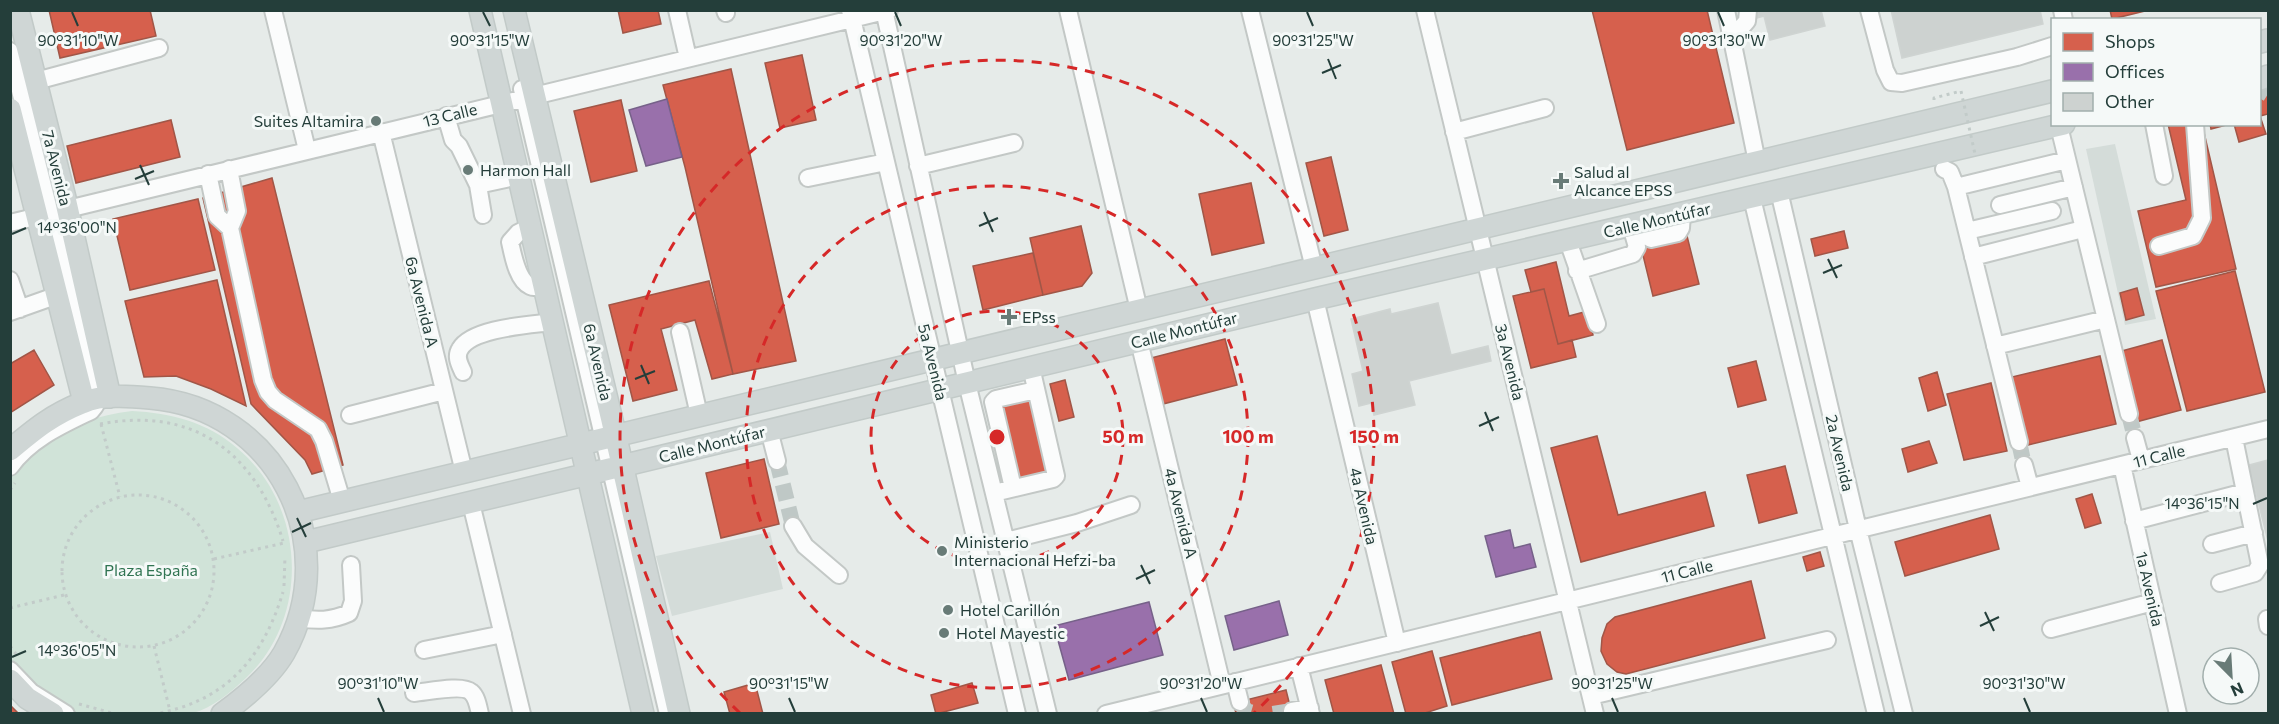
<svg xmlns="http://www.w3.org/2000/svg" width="2279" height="724" viewBox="0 0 2279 724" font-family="Commissioner,sans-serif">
<rect width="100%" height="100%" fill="#e6ebe9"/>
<path fill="#d4dcd9" d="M2115 144 2156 319 2125 325 2086 149Z
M770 532 783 589 672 616 656 556Z"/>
<path fill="#d0e3d8" d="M132 411C171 413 207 422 237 448 306 505 311 617 246 678 231 692 212 708 193 713 176 717 143 713 124 713 110 713 92 716 79 713 58 709 23 679 11 662L10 475C20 465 29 452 40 444 69 425 98 415 132 411Z"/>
<path fill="#d6604d" stroke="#a15647" stroke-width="1.5" d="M49 10H150L156 36 60 58Z
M618 10H658L661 24 623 33Z
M1592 10H1707L1734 123 1627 150Z
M2110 10H2149L2112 19Z
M802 55 816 120 780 128 765 63Z
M731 69 796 361 733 374 685 167 663 85Z
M2268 85V114L2260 116V88Z
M621 100 637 171 591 182 574 111Z
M2260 116 2266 134 2239 142 2234 124H2260Z
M171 120 180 157 76 183 67 146Z
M2168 124H2202L2236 269 2156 287 2138 211 2186 200Z
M2210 124H2230L2211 129Z
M1331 157 1348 230 1324 236 1306 163Z
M272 178 343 465 312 474 305 460 251 404 203 198Z
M1251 183 1264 243 1212 255 1199 194Z
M198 199 215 270 130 290 113 219Z
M1081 226 1092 273 1082 286 1043 295 1030 238Z
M1844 231 1848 248 1815 256 1811 239Z
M1687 236 1699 284 1653 296 1641 247Z
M1033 253 1043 295 983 310 973 266Z
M1556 262 1569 316 1588 311 1593 335 1558 344 1544 289 1531 292 1525 270Z
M2235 271 2265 392 2187 411 2156 291Z
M217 280 246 406 211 389 176 376 144 377 125 301Z
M709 281 733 374 712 379 695 320 661 329 677 390 633 401 609 305Z
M2137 288 2144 315 2126 320 2120 293Z
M1544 289 1558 344 1572 340 1576 357 1531 368 1513 296Z
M1225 339 1237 385 1163 404 1151 358Z
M2162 340 2181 410 2136 422 2118 352Z
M34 350 54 385 10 413V364Z
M2100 356 2116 424 2028 445 2012 377Z
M1756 361 1766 400 1738 407 1728 368Z
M1937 372 1946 405 1928 411 1919 378Z
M1065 380 1074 417 1059 421 1050 384Z
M1991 383 2007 451 1964 460 1947 394Z
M1029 397 1048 474 1014 482 995 406Z
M1597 436 1618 515 1705 492 1714 526 1581 562 1551 448Z
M1929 441 1937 463 1908 472 1902 449Z
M764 459 779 524 721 538 706 473Z
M1785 466 1797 513 1759 523 1747 475Z
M2092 494 2101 523 2085 528 2076 499Z
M1990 515 1999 549 1905 576 1895 542Z
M1820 552 1824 566 1807 571 1803 557Z
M1751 581 1765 638 1626 674 1617 672 1607 664 1601 651 1602 638 1607 624 1615 617Z
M1540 632 1552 679 1452 705 1440 658Z
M1432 651 1447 706 1422 714H1406L1392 662Z
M1381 665 1394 714H1334L1325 680Z
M755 683 763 714H730L724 692Z
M972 683 978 703 936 714 931 695Z
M1286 690 1292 714H1236L1234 703Z
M10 705 19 714H10Z"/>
<path fill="#9970ab" stroke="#766189" stroke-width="1.5" d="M667 99 682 157 646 166 629 110Z
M1510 530 1514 548 1530 544 1536 567 1496 577 1485 536Z
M1279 601 1288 635 1234 650 1225 616Z
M1149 602 1163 655 1069 680 1054 626Z"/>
<path fill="#cdd2d0" stroke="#cfd4d2" stroke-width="1.5" d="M1751 10H1821L1825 26 1770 40 1764 16 1753 19Z
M1891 10H2040L2043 24 1902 58Z
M1438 303 1451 355 1488 346 1491 361 1409 381 1415 405 1374 415 1371 403 1359 406 1352 374 1363 371 1351 319 1390 309 1391 314Z
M2268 460V541L2249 465Z"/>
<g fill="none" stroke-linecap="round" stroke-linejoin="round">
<path stroke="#bfc8c6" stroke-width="16" stroke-dasharray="16 8" stroke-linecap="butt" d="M2260 89 2268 94
M2129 414 2135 438
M2019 442 2024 465
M777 461 793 526
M1240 702 1246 711 1256 714
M1273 714 1292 711"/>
<g stroke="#c3c8c6" stroke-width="20">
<path id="minor" d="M273 10 307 150
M677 10 688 58
M725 10 726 13
M850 10 1017 714
M884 10 967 383 1048 714
M1068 10 1139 310
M1250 10 1314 268
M1425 10 1595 714
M1726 10 1757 162
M1869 10 1885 70 1891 82 1902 83 2017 57 2052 46
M2062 10 2064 20
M1730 30 1740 29 1747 21 1748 10
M10 51 51 213 95 406 91 411C62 425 30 439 10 467
M36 81 159 48
M522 89 668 714
M446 116 453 140 459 146 478 185 483 215
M2154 124 2164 176
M2059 126 2129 414
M381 132 464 472
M1454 132 1545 108
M918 166 1014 143
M229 169 237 211 230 228
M1944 169 1950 172 1956 187 2019 442
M208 174 217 216 230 228 263 380 268 392 275 400 318 429 324 441 342 501
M808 178 886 162
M478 185 519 176
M1956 187 2067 160
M1779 191 1858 529 1904 714
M1752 198 1876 714
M2000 205 2074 187
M10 223 889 10
M1639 224 1646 236 1651 239 1678 233 1681 228 1682 214
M530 227 518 233 510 242C513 255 517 280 530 286 533 288 540 287 544 287
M1967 231 2052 211
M1568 241 1597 324
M2159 246 2193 236 2202 218 2195 124
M1973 257 2083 229
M1577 271 1633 254 1637 247 1631 226
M10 280 20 309
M1315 299 1397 643
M10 312 58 295
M680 332 699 415
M1139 341 1222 685
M1995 346 2106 319
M463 372C460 365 455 357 460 349 472 328 530 325 552 322
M350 415 444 391
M769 430 777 461
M2135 438 2141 460
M2024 465 2030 487
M2122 465 2178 714
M1013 488 993 402 996 399 1036 390
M994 493 1053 479 1056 476 1031 367
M471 503 522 714
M2134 521 2245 492
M793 526 805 546 839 575
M1006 541 1077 523 1131 505
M2212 544 2254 533
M2220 583 2255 573 2260 565 2234 438
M299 618C317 621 331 621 349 613L353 601 351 565
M2267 619 2268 626
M2051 629 2153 602
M424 650 503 634
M1299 666 1311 714
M10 670 31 692 66 714
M1235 682 1240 702
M414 693C427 692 462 684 471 692 477 697 478 706 480 714
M1591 696 1827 640
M1292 711 1310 708
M1106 714 2268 429"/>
</g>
<g stroke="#c2cac8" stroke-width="24">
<path id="major" d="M18 10 65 198 110 397
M480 10 643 714
M514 10 611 416 679 714
M2260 42 2268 40
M2260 79 2268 76
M10 109 84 402
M10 450C35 429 52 415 82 403 103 394 127 396 150 398 276 408 345 544 284 653 270 677 244 698 222 714
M298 512 2052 91
M306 542 1315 299 2064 124
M10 680 27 698 53 714"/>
</g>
<path stroke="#c2cbc9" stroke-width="3" stroke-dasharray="3 4.5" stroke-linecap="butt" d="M1934 100V98L1961 91
M100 424C194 406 256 453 283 541
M101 424 120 497
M10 490 15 483
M62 571a76 76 0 1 1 152 0a76 76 0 1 1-152 0Z
M214 559 284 543
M284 586 285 556
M10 608 64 595
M10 646 16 654
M154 646 170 711
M79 704 116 714
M153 714C224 703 263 659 283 592"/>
<use href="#minor" stroke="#fbfcfc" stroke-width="16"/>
<use href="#major" stroke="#cfd6d5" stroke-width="21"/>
<path stroke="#c2cbc9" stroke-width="3" stroke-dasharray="3 4.5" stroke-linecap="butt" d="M1961 91 1975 154"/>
</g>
<path fill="none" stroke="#243e3a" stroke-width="2" d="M72 12 78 26M483 12 490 26M895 12 901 26M1307 12 1313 26M1718 12 1724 26M1328 59 1336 79M1322 73 1341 65M140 165 149 185M135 179 154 171M984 212 993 232M979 226 998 218M12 234 26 228M1828 259 1837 278M1823 273 1842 265M641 365 649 384M635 379 655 371M1485 412 1493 431M1479 426 1499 417M2253 504 2267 498M297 518 306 537M292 532 311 523M1141 565 1150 584M1136 579 1155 570M1985 612 1994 631M1980 626 1999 617M12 657 26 651M378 698 384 712M789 698 795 712M1201 698 1207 712M1612 698 1618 712M2024 698 2030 712"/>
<g fill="none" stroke="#d62828" stroke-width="3" stroke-dasharray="10 8">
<circle cx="997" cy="437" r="126"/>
<circle cx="997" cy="437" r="251"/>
<path d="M740 713A377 377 0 1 1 1254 713"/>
</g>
<g fill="#687b77" stroke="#f5f9f8" stroke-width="2">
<circle cx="376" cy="121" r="6"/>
<circle cx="468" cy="170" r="6"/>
<path d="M1558 172h6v6h6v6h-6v6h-6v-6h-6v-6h6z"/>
<path d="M1006 308h6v6h6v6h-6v6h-6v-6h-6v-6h6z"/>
<circle cx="942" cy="551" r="6"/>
<circle cx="948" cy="610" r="6"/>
<circle cx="944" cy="633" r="6"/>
</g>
<g text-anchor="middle" stroke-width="6" stroke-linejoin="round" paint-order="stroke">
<g font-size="16" fill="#243e3a" stroke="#f5f9f8">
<text transform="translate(450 115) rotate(-14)" y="6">13 Calle</text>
<text transform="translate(57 168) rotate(76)" y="6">7a Avenida</text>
<text transform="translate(1657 220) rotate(-13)" y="6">Calle Montúfar</text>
<text transform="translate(422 302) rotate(76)" y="6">6a Avenida A</text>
<text transform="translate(1184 330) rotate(-14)" y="6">Calle Montúfar</text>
<text transform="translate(598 362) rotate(77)" y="6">6a Avenida</text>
<text transform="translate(933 362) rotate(76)" y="6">5a Avenida</text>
<text transform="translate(1510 362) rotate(76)" y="6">3a Avenida</text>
<text transform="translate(712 444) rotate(-14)" y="6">Calle Montúfar</text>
<text transform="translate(1840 453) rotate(77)" y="6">2a Avenida</text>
<text transform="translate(2159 456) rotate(-14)" y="6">11 Calle</text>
<text transform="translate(1364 506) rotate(77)" y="6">4a Avenida</text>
<text transform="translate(1181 513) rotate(76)" y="6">4a Avenida A</text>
<text transform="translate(1687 571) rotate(-14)" y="6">11 Calle</text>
<text transform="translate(2150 589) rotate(77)" y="6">1a Avenida</text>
</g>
<g font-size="16" fill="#243e3a" stroke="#f5f9f8" text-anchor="start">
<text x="364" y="127" text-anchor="end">Suites Altamira</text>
<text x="480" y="176">Harmon Hall</text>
<text x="1574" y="178">Salud al<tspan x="1574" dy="18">Alcance EPSS</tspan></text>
<text x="1022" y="323">EPss</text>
<text x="954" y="548">Ministerio<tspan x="954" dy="18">Internacional Hefzi-ba</tspan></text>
<text x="960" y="616">Hotel Carillón</text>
<text x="956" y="639">Hotel Mayestic</text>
</g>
<g font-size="16" fill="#307452" stroke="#f5f9f8">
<text x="151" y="576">Plaza España</text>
</g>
</g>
<g font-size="15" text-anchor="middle" fill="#243e3a" stroke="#f5f9f8" stroke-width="6" stroke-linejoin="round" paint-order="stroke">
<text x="78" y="46">90°31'10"W</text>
<text x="490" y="46">90°31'15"W</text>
<text x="901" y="46">90°31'20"W</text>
<text x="1313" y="46">90°31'25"W</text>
<text x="1724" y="46">90°31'30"W</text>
<text x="77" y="233">14°36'00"N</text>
<text x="2202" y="509">14°36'15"N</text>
<text x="77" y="656">14°36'05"N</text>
<text x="378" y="689">90°31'10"W</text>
<text x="789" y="689">90°31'15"W</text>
<text x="1201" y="689">90°31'20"W</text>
<text x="1612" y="689">90°31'25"W</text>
<text x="2024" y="689">90°31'30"W</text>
</g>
<circle cx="997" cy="437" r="9" fill="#d62828" stroke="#f5f9f8" stroke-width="3"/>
<g font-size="18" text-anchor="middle" font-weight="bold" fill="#d62828" stroke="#f5f9f8" stroke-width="6" stroke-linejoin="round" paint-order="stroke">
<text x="1123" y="443">50 m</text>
<text x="1248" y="443">100 m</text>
<text x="1374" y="443">150 m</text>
</g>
<rect width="2279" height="724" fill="none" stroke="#243e3a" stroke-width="24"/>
<rect x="2051" y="18" width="210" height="108" fill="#f5f9f8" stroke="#a1aeac" stroke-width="1.5"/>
<rect x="2063" y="33" width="30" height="18" fill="#d6604d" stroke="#a1aeac" stroke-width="1.5"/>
<text x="2105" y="48" font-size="18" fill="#243e3a">Shops</text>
<rect x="2063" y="63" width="30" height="18" fill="#9970ab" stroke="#a1aeac" stroke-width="1.5"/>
<text x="2105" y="78" font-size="18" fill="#243e3a">Offices</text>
<rect x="2063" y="93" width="30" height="18" fill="#cdd2d0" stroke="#a1aeac" stroke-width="1.5"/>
<text x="2105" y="108" font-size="18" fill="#243e3a">Other</text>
<g transform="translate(2231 676) rotate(156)"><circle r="28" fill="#f5f9f8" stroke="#a1aeac" stroke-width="1.5"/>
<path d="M0-4.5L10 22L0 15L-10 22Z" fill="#687b77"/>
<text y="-9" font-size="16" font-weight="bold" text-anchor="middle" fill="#243e3a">N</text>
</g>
</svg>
